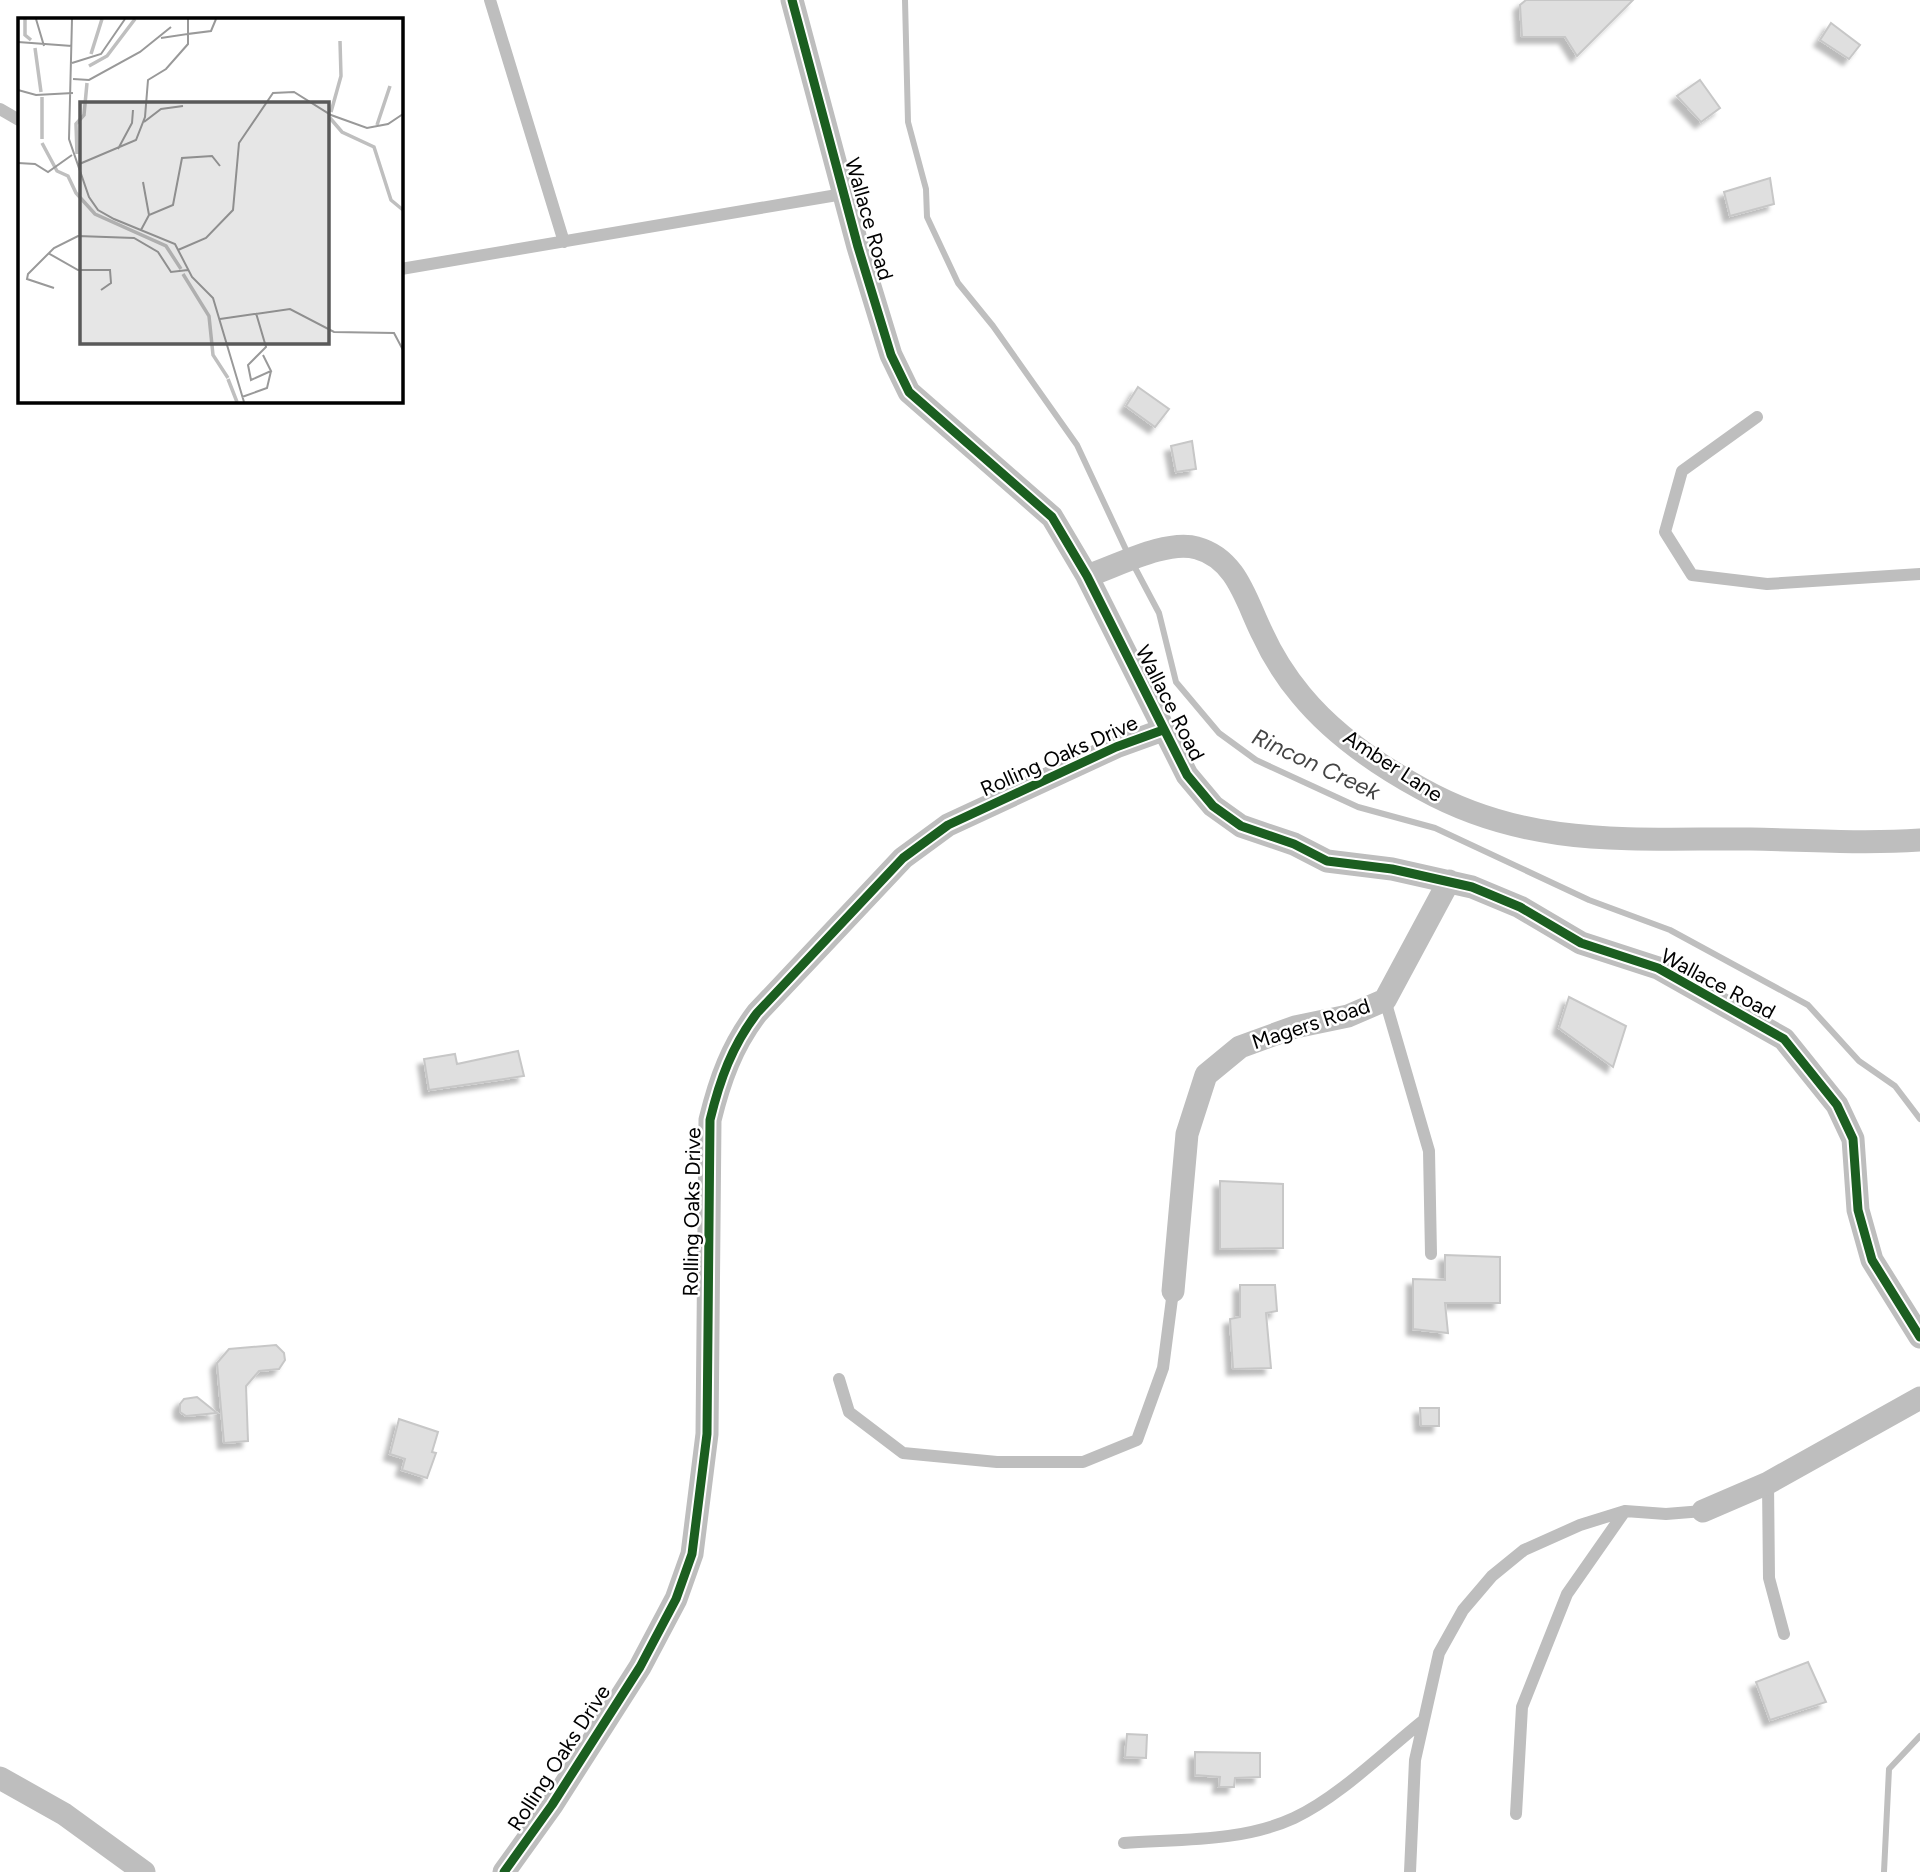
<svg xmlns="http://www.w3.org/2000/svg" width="1920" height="1872" viewBox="0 0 1920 1872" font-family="Figtree,sans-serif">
<defs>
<filter id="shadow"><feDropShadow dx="-6" dy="6" stdDeviation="2" flood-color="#0004"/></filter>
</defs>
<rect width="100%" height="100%" fill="#fff"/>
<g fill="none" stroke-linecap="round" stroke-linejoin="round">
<path stroke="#bfbfbf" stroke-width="6" d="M905 0 908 122 926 189 927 217 958 283 993 326 1077 445 1128 554
M1133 564 1159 613 1176 682 1219 733 1256 760 1358 807 1435 828 1589 900 1670 930 1808 1005 1859 1061 1895 1086 1920 1119
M1884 1872 1889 1769 1920 1736"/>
</g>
<path fill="#dfdfdf" stroke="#c7c7c7" stroke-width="2" filter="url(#shadow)" d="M1526 0H1633L1577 56 1565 37H1522L1520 5Z
M1831 23 1860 45 1849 59 1820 40Z
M1700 80 1720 108 1701 122 1677 96Z
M1770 178 1774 204 1730 216 1724 192Z
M1138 387 1169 409 1155 427 1126 406Z
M1192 441 1196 469 1176 472 1171 446Z
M1569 997 1626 1026 1613 1067 1559 1028Z
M518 1051 524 1076 429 1090 424 1059 455 1054 457 1064Z
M1220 1181 1283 1184V1248L1220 1249Z
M1445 1255 1500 1257V1303H1445L1448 1333 1413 1329V1279L1445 1280Z
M1240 1285H1275L1277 1311 1266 1313 1271 1368 1233 1369 1230 1319 1240 1317Z
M276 1345 284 1353 285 1360 279 1369 259 1371 246 1386 248 1441 224 1443 217 1363 229 1349Z
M197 1397 217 1413 186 1416 180 1412V1404L184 1399Z
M1420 1408H1439V1426H1421Z
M399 1419 438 1432 432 1452 436 1453 427 1478 402 1470 405 1459 390 1454Z
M1808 1662 1826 1702 1770 1720 1756 1682Z
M1127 1734 1147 1735 1146 1758 1125 1757Z
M1195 1752 1260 1753V1777L1235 1778 1234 1787H1219L1220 1777 1195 1775Z"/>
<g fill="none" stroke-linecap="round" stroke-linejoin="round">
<path stroke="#bebebe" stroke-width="12" d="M490 0 564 242
M0 109 19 120
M401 269 843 194
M1757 417 1682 471 1665 532 1692 575 1767 584 1920 574
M1385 1000 1429 1151 1431 1254
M839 1379 849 1412 903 1453 997 1462H1083L1137 1440 1163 1368 1173 1291
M1768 1483 1769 1578 1784 1634
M1516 1814 1522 1707 1567 1594 1625 1511
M1124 1843C1180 1839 1242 1842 1294 1818 1339 1797 1385 1751 1424 1720
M1410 1872 1415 1760 1439 1653 1463 1610 1492 1576 1524 1550 1580 1525 1625 1511 1666 1514 1703 1511"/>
<path stroke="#bebebe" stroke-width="23" d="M792 0 858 247 891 355 909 392 1052 517 1087 576 1187 775 1213 806 1241 826 1294 844 1327 861 1392 869 1472 887 1520 907 1581 943 1658 968 1784 1039 1837 1105 1853 1139 1858 1210 1872 1260 1920 1337
M1087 576C1117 566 1167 539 1197 548 1237 559 1246 601 1262 633 1272 655 1286 677 1301 695 1333 734 1378 765 1422 789 1530 849 1632 838 1751 839 1807 840 1864 844 1920 840
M1173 1291 1187 1134 1206 1075 1240 1047 1295 1027 1348 1016 1385 1000 1449 881
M1703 1511 1768 1483 1920 1398
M0 1778 64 1814 144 1872
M504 1872 552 1805 640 1667 676 1599 692 1554 707 1434 710 1120C720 1079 732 1046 757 1013L903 858 948 825 1116 747 1163 730"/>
<g stroke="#fff" stroke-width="13">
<path id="cycleway" d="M792 0 858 247 891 355 909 392 1052 517 1087 576 1187 775 1213 806 1241 826 1294 844 1327 861 1392 869 1472 887 1520 907 1581 943 1658 968 1784 1039 1837 1105 1853 1139 1858 1210 1872 1260 1920 1337
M504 1872 552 1805 640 1667 676 1599 692 1554 707 1434 710 1120C720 1079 732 1046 757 1013L903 858 948 825 1116 747 1163 730"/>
</g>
<use href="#cycleway" stroke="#1b5e20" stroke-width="9"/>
</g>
<g text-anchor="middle" stroke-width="5" stroke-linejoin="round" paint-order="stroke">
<g font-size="21" fill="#000" stroke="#fff">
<text transform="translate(869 219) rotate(74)" y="7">Wallace Road</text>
<text transform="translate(1170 703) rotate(63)" y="7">Wallace Road</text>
<text transform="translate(1059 756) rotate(-24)" y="7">Rolling Oaks Drive</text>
<text transform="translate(1393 766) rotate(33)" y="7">Amber Lane</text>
<text transform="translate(1718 984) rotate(28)" y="7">Wallace Road</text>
<text transform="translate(1311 1024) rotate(-18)" y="7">Magers Road</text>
<text transform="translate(692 1212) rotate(-89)" y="7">Rolling Oaks Drive</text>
<text transform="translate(559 1758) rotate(-57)" y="7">Rolling Oaks Drive</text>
</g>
<g font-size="23" font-style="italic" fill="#444" stroke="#fff">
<text transform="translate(1316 764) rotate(25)" y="8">Rincon Creek</text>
</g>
</g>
<g transform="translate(18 18)">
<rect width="385" height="385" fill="#fff"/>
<path fill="none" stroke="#bfbfbf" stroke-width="3.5" d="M7 1V17L13 22M17 30 23 74M73 36 84 1M71 48 89 38 117 1M24 79V121M313 94 323 58 322 23M312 100 324 114 356 129 373 182 385 192M359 107 372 68M24 125 39 153 50 158 58 175 77 196 148 228 163 251M59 136 58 106 66 97 69 65M165 256 191 298 195 337 210 360M210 361 219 384"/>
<path fill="none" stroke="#999" stroke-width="2" d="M18 1 26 28M54 1 51 121 71 179 80 192 96 201 157 226 174 259 195 280 226 384M143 20 170 16V1M0 24 54 28M54 45 83 36 107 1M55 61 71 62 122 34 153 9M0 72 18 77 55 75M126 104 143 91 165 88M100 131 114 105 115 92M0 145 17 146 30 154 54 137M59 147 118 122 127 99 130 62 148 51 170 26V16L193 13 198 1M125 164 131 197M123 212 131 197 155 187 164 140 194 138 202 148M160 232 188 220 215 192 221 125 255 75 276 74 313 97 349 110 370 106 385 96M30 235 60 252H92L93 265 83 272M36 270 9 261 10 256 36 230 60 218 116 220 140 234 153 254 170 252M238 295 248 329 230 347 233 362 253 353 245 337M202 301 272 291 316 314 376 315 385 332M224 379 249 370 253 353"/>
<path fill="#595959" fill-opacity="0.15" stroke="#595959" stroke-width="3.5" d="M62 84H311V326H62Z"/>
<rect width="385" height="385" fill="none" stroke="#000" stroke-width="3.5"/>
</g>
</svg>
